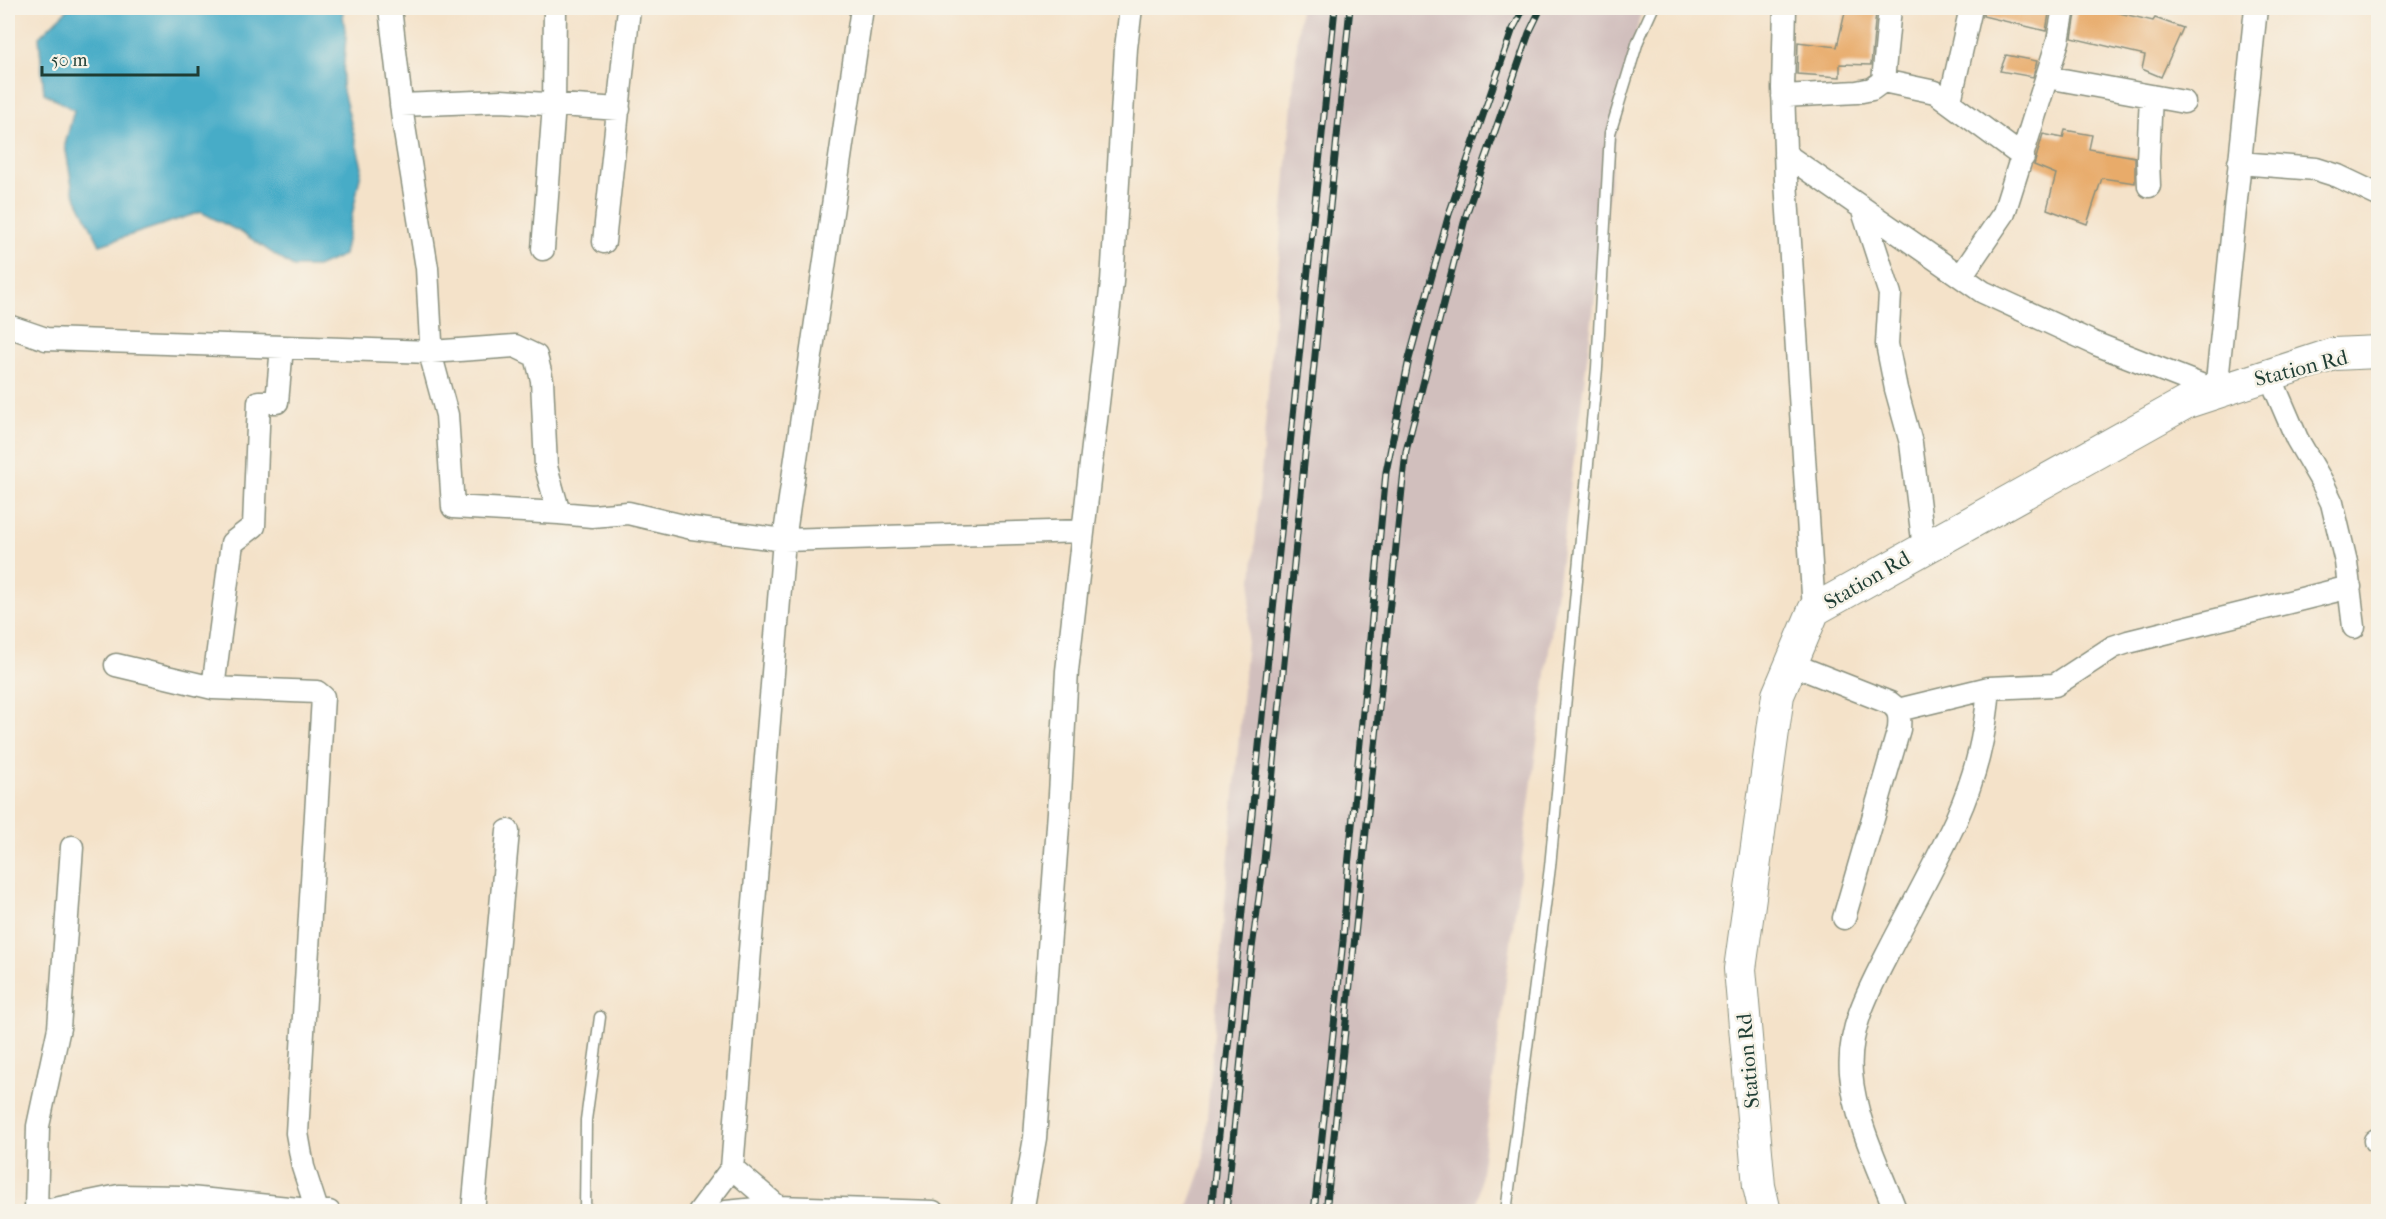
<svg xmlns="http://www.w3.org/2000/svg" width="2386" height="1219" viewBox="0 0 2386 1219" font-family="'IM FELL French Canon',serif">
<rect width="100%" height="100%" fill="#f7f3e8"/>
<filter id="ink" filterUnits="userSpaceOnUse"><feTurbulence type="fractalNoise" baseFrequency=".0167" numOctaves="2"/><feDisplacementMap in="SourceGraphic" scale="12" xChannelSelector="R" yChannelSelector="G"/><feConvolveMatrix kernelMatrix="1 2 1 2 8 2 1 2 1" color-interpolation-filters="sRGB"/></filter>
<filter id="wash" filterUnits="userSpaceOnUse"><feTurbulence type="fractalNoise" baseFrequency=".008" numOctaves="4" result="noise"/><feDisplacementMap in="SourceGraphic" scale="24" xChannelSelector="R" yChannelSelector="G"/><feGaussianBlur stdDeviation="1.35" result="paint"/><feColorMatrix in="noise" values="0 0 0 0 0 0 0 0 0 0 0 0 0 0 0 0 0 1.4 0 .05"/><feComposite in="paint" operator="in"/></filter>
<g filter="url(#wash)">
<rect width="100%" height="100%" fill="#f4e2c9"/>
<path fill="#d1bfbd" d="M1300 8H1642L1621 98 1476 1211 1186 1212 1203 1165Z"/>
<path fill="#47acc7" stroke="#33747e" stroke-width="1.5" d="M69 8H342L346 37 342 87 362 167 344 255 317 267H293L244 234 201 212 100 245 73 191 65 145 74 110 44 93 39 37Z"/>
<g id="blocks">
<path fill="#e8ab6a" d="M1846 8 1876 12 1871 65 1840 64V77L1797 74 1798 42 1837 47Z
M1984 8H2050L2046 31 1983 16Z
M2077 8H2098L2153 21 2155 18 2183 28 2161 77 2142 69 2145 55 2072 38Z
M2006 55 2037 61 2033 77 2000 71Z
M2065 130 2092 135 2089 149 2135 157V183L2102 178 2087 224 2047 209 2056 174 2034 165 2043 134 2063 138Z"/>
</g>
</g>
<g filter="url(#ink)">
<use href="#blocks" fill-opacity="0" stroke="#8a907e" stroke-width="1.5"/>
<g fill="none" stroke-linecap="round" stroke-linejoin="round">
<g stroke="#8a907e" stroke-width="13">
<path id="lane" d="M585 1212 586 1120 600 1017
M1506 1212 1550 867 1597 368 1610 133 1638 41 1653 8"/>
</g>
<g stroke="#8a907e" stroke-width="25">
<path id="street" d="M390 8 403 120 427 268 432 360 447 415 453 507 559 513
M1785 8 1783 88 1786 181 1814 610
M1890 8 1883 81 1935 92 2023 157
M2047 77 2184 102
M1783 96 1857 92 1872 89 1883 81
M1950 101 1971 8
M401 105 501 101 619 109
M1785 154 1983 292 2096 344 2216 391 2256 8
M2239 163 2316 169 2338 176 2378 195
M2149 186 2148 159 2151 96
M1862 208 1890 294 1887 344 1896 389 1911 443 1924 548
M604 242 629 8
M543 249 554 105 555 8
M1961 276 2004 213 2058 41 2064 8
M8 326 46 339 431 352 515 346 536 356 542 380 546 467 559 513 592 516 628 513 692 528 784 540 1083 531
M2269 374 2297 439 2322 482 2332 503 2346 562 2354 627
M1791 664 1890 703C1900 710 1900 717 1899 729L1844 918
M116 665 213 688 317 692 323 697 297 1133 303 1167 317 1210
M213 688 232 543 254 526 259 402H277L282 347
M1898 710 1989 688 2055 685 2113 647 2128 642 2350 587
M2375 1141 2378 1139
M732 1168 778 1207 933 1212
M36 1212 38 1126 59 1028 72 847
M40 1212 119 1196 180 1197 329 1212
M473 1212 508 831
M699 1212 732 1168 784 540 862 8
M726 1212 778 1207
M1022 1212 1035 1138 1059 812 1067 671 1112 282 1126 48 1131 8
M1896 1212C1879 1167 1855 1121 1851 1073 1847 1025 1873 983 1894 941 1915 901 1937 861 1956 820 1976 775 1985 737 1989 688"/>
</g>
<g stroke="#8a907e" stroke-width="34">
<path id="secondary" d="M1765 1212 1759 1186 1740 969 1778 695 1814 610 2187 402 2334 354 2378 352"/>
</g>
<use href="#lane" stroke="#fff" stroke-width="10"/>
<use href="#street" stroke="#fff" stroke-width="22"/>
<use href="#secondary" stroke="#fff" stroke-width="32"/>
<g stroke="#1f3d34" stroke-width="7">
<path id="rail" d="M1211 1212 1335 8
M1226 1212 1251 955 1264 861 1350 8
M1314 1212 1343 941 1348 867 1386 472 1409 359 1449 214 1512 31 1524 8
M1326 1212 1406 451 1466 215 1529 33 1541 8"/>
</g>
<use href="#rail" stroke="#f7f3e8" stroke-width="4.5" stroke-dasharray="14" stroke-linecap="butt"/>
</g>
</g>
<g text-anchor="middle" stroke-width="5" stroke-linejoin="round" paint-order="stroke">
<g font-size="21" fill="#1f3d34" stroke="#f7f3e8">
<text transform="translate(2301 368) rotate(-14)" y="7">Station Rd</text>
<text transform="translate(1867 580) rotate(-30)" y="7">Station Rd</text>
<text transform="translate(1748 1061) rotate(-95)" y="7">Station Rd</text>
</g>
</g>
<rect width="2386" height="1219" fill="none" stroke="#f7f3e8" stroke-width="30"/>
<path d="M42 66v9h156v-9" fill="none" stroke="#1f3d34" stroke-width="3"/>
<text x="51" y="66" font-size="18" fill="#1f3d34" stroke="#f7f3e8" stroke-width="4.5" paint-order="stroke">50 m</text>
</svg>
